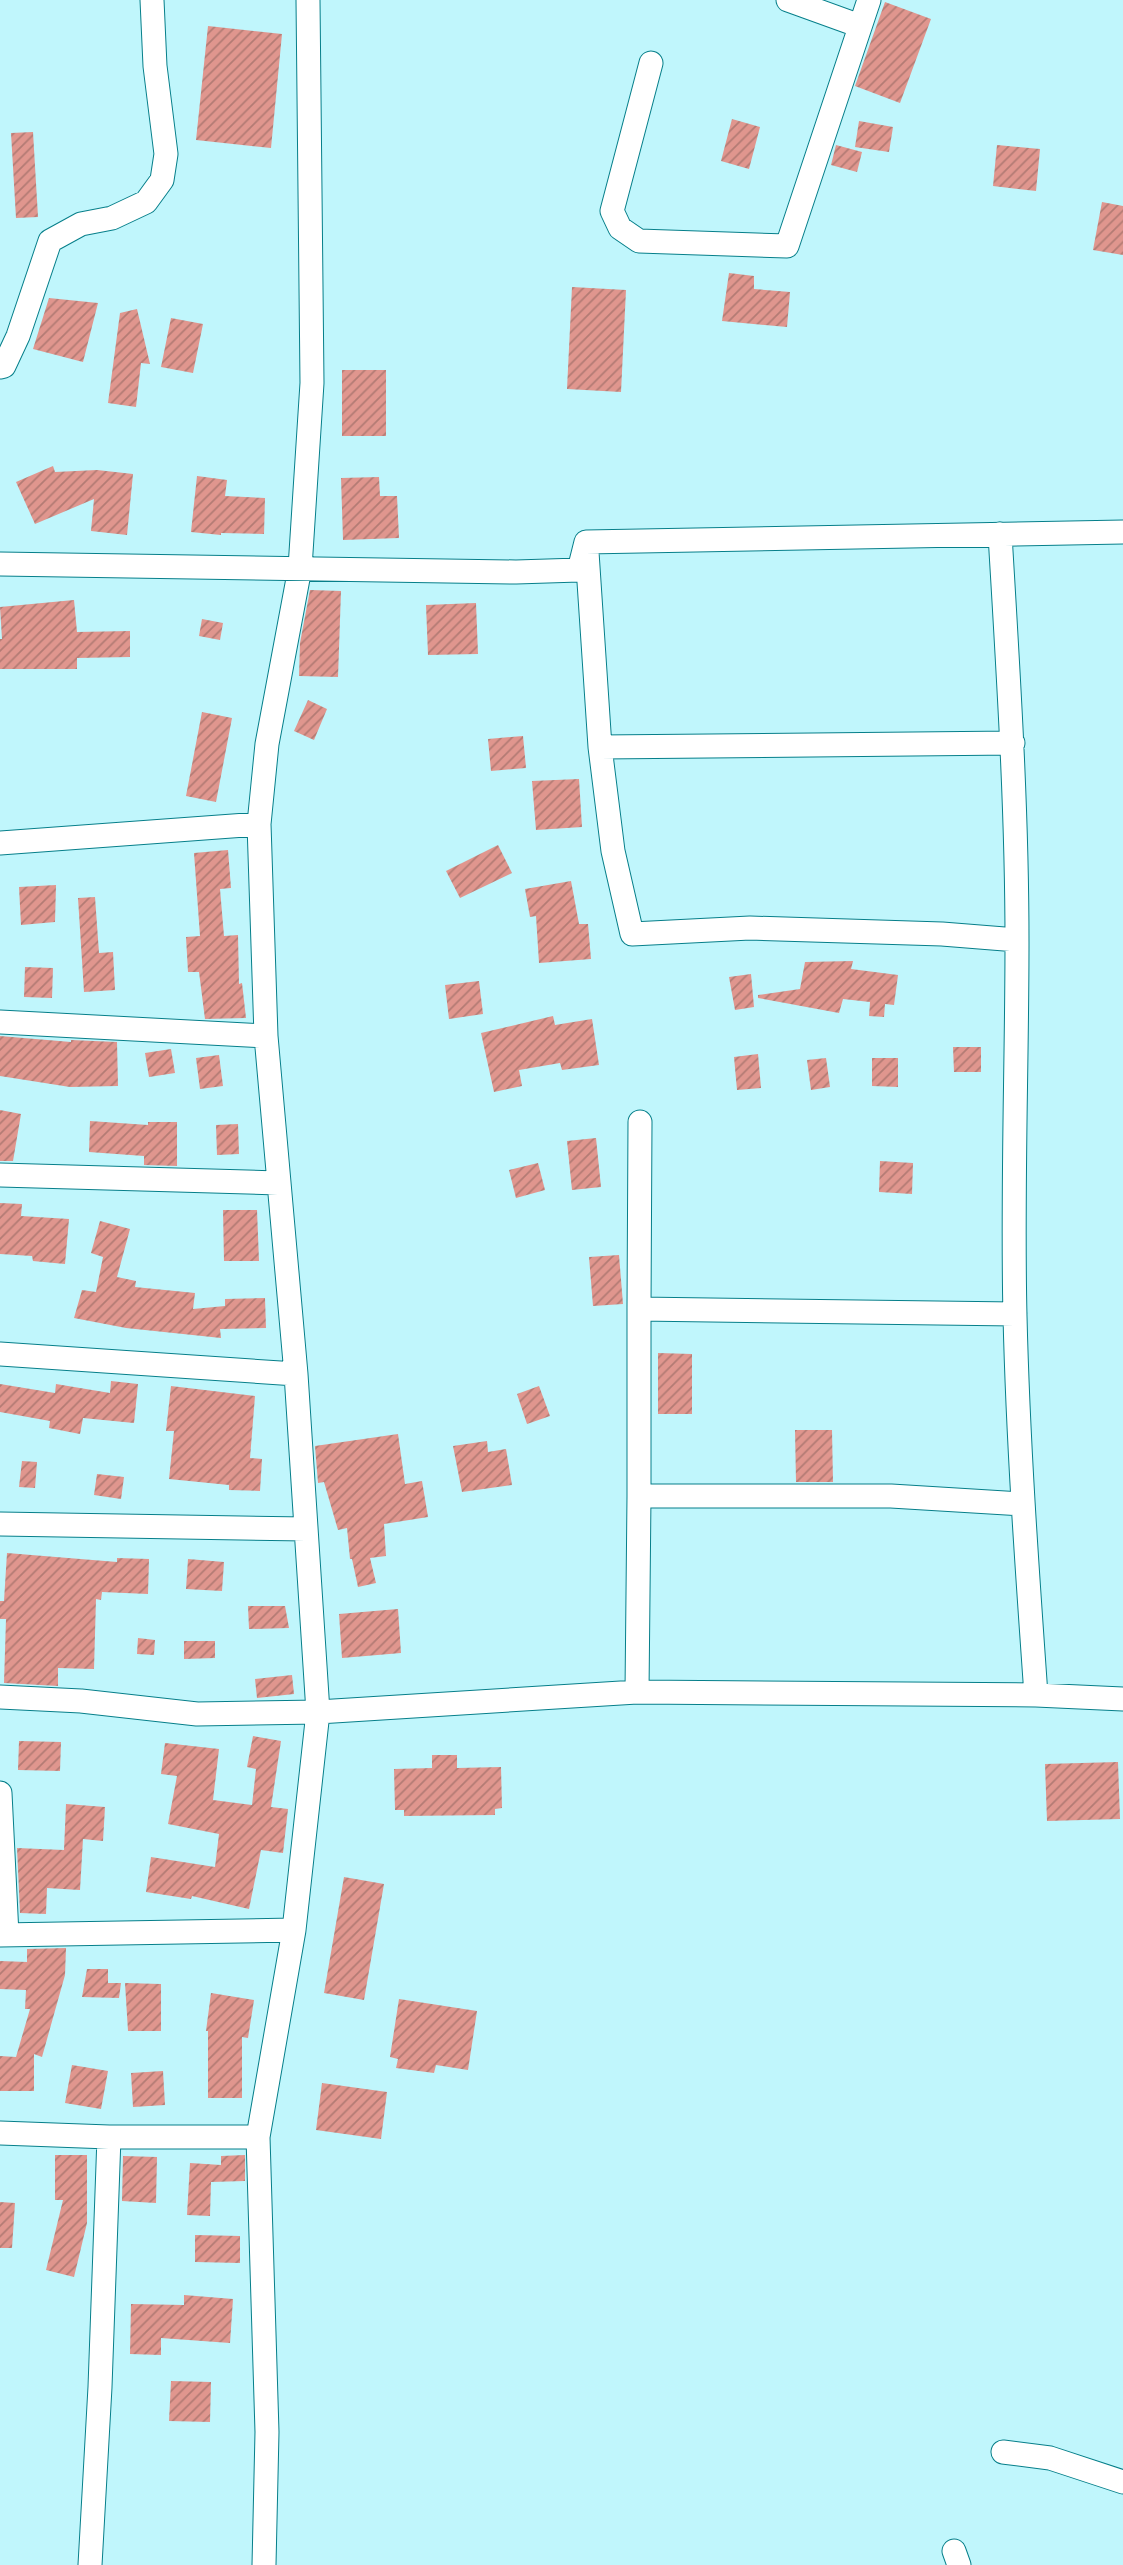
<svg xmlns="http://www.w3.org/2000/svg" width="1123" height="2565" viewBox="0 0 1123 2565" font-family="'Public Sans',sans-serif">
<defs>
<pattern id="building-hatch" width="6" height="6" patternUnits="userSpaceOnUse" patternTransform="scale(1.75)"><rect width="6" height="6" fill="#e0968e"/><path d="M-1 1l2-2M0 6l6-6M5 7l2-2" fill="none" stroke="#b37b74"/></pattern>
</defs>
<rect width="100%" height="100%" fill="#c0f6fc"/>
<path fill="url(#building-hatch)" d="M885 2 931 19 900 103 855 86Z
M208 26 282 34 271 148 196 140Z
M732 119 760 127 749 169 721 161Z
M859 121 893 127 889 152 855 147Z
M33 132 38 217 16 218 11 133Z
M836 145 862 152 857 172 831 165Z
M997 145 1040 149 1036 191 993 186Z
M1102 202 1123 206V255L1093 250Z
M729 273 754 276V289L790 292 787 327 722 321Z
M572 287 626 290 621 392 567 389Z
M49 298 98 303 83 362 33 349Z
M137 309 150 364 141 363 136 407 108 403 120 313Z
M171 318 203 324 193 373 161 367Z
M342 370H386V436H342Z
M53 466 55 472 97 470 133 474 127 535 91 531 94 499 35 524 16 482Z
M197 476 227 480 225 496 265 498 264 534 221 533V535L191 532Z
M379 477 380 496H397L399 538 343 540 341 478Z
M310 590 341 591 338 677 299 676 300 643Z
M74 600 77 632 130 631V657L77 658V669H0V639H2L0 607Z
M476 603 478 654 428 655 426 605Z
M202 619 223 623 220 640 199 636Z
M308 700 327 709 314 740 294 731Z
M202 712 232 718 216 802 186 796Z
M523 736 526 768 491 771 488 739Z
M579 779 582 827 536 830 532 781Z
M498 845 512 873 460 898 446 871Z
M228 850 231 888 220 889 224 936 238 935 239 984 242 983 246 1018 205 1019 199 972H188L186 937 200 936 194 853Z
M571 881 579 924H588L591 959 539 963 536 916 530 917 525 889Z
M56 885 55 922 21 925 19 887Z
M95 897 99 953 113 952 115 990 84 992 78 898Z
M853 961 851 969 898 975 894 1005 885 1004 884 1017 869 1016 870 1002 843 999 839 1013 758 998V995L800 989 805 962Z
M25 967 53 968 52 998 24 997Z
M751 974 754 1007 735 1010 729 977Z
M479 981 483 1014 449 1019 445 985Z
M553 1016 555 1025 592 1019 599 1065 562 1070 560 1063 519 1070 522 1086 494 1092 481 1033Z
M0 1036 71 1042V1040L117 1042 118 1086 70 1087 0 1076Z
M953 1047H981V1072H954Z
M171 1049 175 1073 149 1077 145 1053Z
M758 1054 761 1088 737 1090 734 1057Z
M219 1055 223 1086 200 1089 196 1058Z
M826 1058 830 1087 811 1090 807 1060Z
M872 1058H898V1087L872 1086Z
M0 1110 21 1114 13 1161H0Z
M90 1121 148 1125V1122H177V1166L144 1165V1156L89 1152Z
M238 1124 239 1154 217 1155 216 1125Z
M596 1138 601 1187 572 1190 567 1141Z
M880 1161 913 1163 912 1194 879 1192Z
M538 1163 545 1190 516 1198 509 1170Z
M0 1203 22 1204 21 1216 69 1219 65 1264 33 1261 32 1256 0 1254Z
M223 1210H257L259 1261H224Z
M100 1221 130 1229 117 1277 136 1281 135 1287 195 1293 193 1309 225 1306V1299L265 1298 266 1328 220 1329 221 1338 126 1328 74 1318 82 1290 96 1292 103 1257 91 1253Z
M619 1255 623 1304 593 1306 589 1257Z
M658 1353 692 1354V1414H658Z
M111 1381 138 1384 134 1423 83 1418 80 1434 49 1428 50 1421 0 1412V1384L55 1393 56 1384 110 1393Z
M171 1386 255 1396 250 1458 262 1459 260 1491 229 1490V1485L169 1479 174 1431H166Z
M539 1386 550 1416 527 1424 517 1394Z
M795 1430H832L833 1482H796Z
M398 1434 405 1484 422 1481 428 1517 384 1524 386 1556 370 1558 376 1583 358 1587 352 1559H350L347 1528 338 1530 324 1482 318 1483 315 1446Z
M487 1441 488 1452 506 1449 512 1485 462 1492 453 1446Z
M22 1461 37 1462 35 1488 19 1487Z
M97 1474 124 1477 121 1499 94 1495Z
M7 1553 117 1562V1558L149 1559 148 1594 102 1592 101 1600 96 1599 94 1669 58 1668V1686L4 1683 6 1619H0V1601H4Z
M188 1559 224 1562 222 1591 186 1589Z
M248 1606H285L289 1628 249 1629Z
M398 1609 401 1653 342 1658 339 1614Z
M138 1638 155 1640 154 1655 137 1654Z
M184 1641H215V1658L184 1659Z
M292 1675 294 1694 257 1698 255 1679Z
M253 1736 281 1741 271 1807 288 1809 283 1853 261 1850 249 1909 192 1896 191 1899 146 1892 151 1857 215 1867 219 1834 168 1824 177 1776 161 1774 165 1743 219 1749 213 1800 252 1805 256 1769 247 1767Z
M19 1741 61 1742 60 1771 18 1770Z
M432 1755H457V1768L501 1767 502 1808 495 1809V1815L404 1816V1810H395L394 1769 432 1768Z
M1118 1762 1120 1819 1047 1821 1045 1764Z
M66 1804 105 1807 103 1841 83 1839 80 1890 47 1888 46 1914 20 1913 17 1848 64 1850Z
M344 1877 384 1884 364 2000 324 1993Z
M66 1948 65 1975 42 2057 34 2054V2091H0V2056L16 2057 30 2009H25L26 1990 0 1989V1961L27 1962V1949Z
M87 1969H108V1983H121L119 1998 82 1997Z
M125 1983 161 1984V2031H128Z
M211 1993 254 2000 248 2038 242 2037V2098H208V2031H206Z
M399 1999 477 2011 468 2070 436 2065 434 2073 396 2068 398 2059 390 2057Z
M72 2065 108 2071 101 2109 65 2103Z
M163 2071 165 2105 133 2107 131 2073Z
M322 2083 387 2092 381 2139 316 2130Z
M55 2155H87V2223L74 2277 46 2270 63 2200H55Z
M245 2155V2181L211 2182 210 2216 187 2215 190 2163 221 2165V2156Z
M123 2156 157 2157 156 2203 122 2201Z
M0 2202 15 2203 12 2248H0Z
M195 2235 240 2236V2263L195 2262Z
M184 2295 233 2299 230 2343 161 2338V2355L130 2354 131 2304 184 2305Z
M171 2381 211 2382 210 2422 169 2421Z"/>
<g fill="none" stroke-linecap="round" stroke-linejoin="round">
<g stroke="#067f8a" stroke-width="25">
<path id="minor" d="M788 0 860 26
M651 63 612 211 620 228 639 241 787 246 869 0
M0 367 4 366 18 336 50 241 81 224 112 218 146 202 162 180 166 154 155 66 152 0
M1000 534C1008 670 1017 806 1017 942 1017 1066 1012 1191 1015 1316 1018 1442 1027 1568 1036 1695
M587 552 600 747 1013 743
M0 564 516 572 579 570 586 542 1123 532
M600 747 613 851 632 934 750 928 942 934 1017 940
M0 843 259 824
M0 1022 266 1036
M640 1122 639 1309 1015 1314
M0 1175 278 1183
M639 1309V1496H891L1022 1504
M0 1354 296 1374
M0 1524 306 1529
M637 1692 639 1496
M0 1697 81 1701 197 1714 318 1712 637 1692 1036 1695 1123 1699
M0 1793 7 1935
M0 1935 294 1930
M0 2133 109 2137H258
M1003 2452 1050 2458 1123 2482
M954 2551 959 2565
M90 2565 100 2387 109 2137
M264 2565 267 2432 258 2137 294 1930 318 1712 296 1374 266 1036 259 824 267 744 300 568 312 383 308 0"/>
</g>
<use href="#minor" stroke="#fff" stroke-width="23"/>
</g>
</svg>
